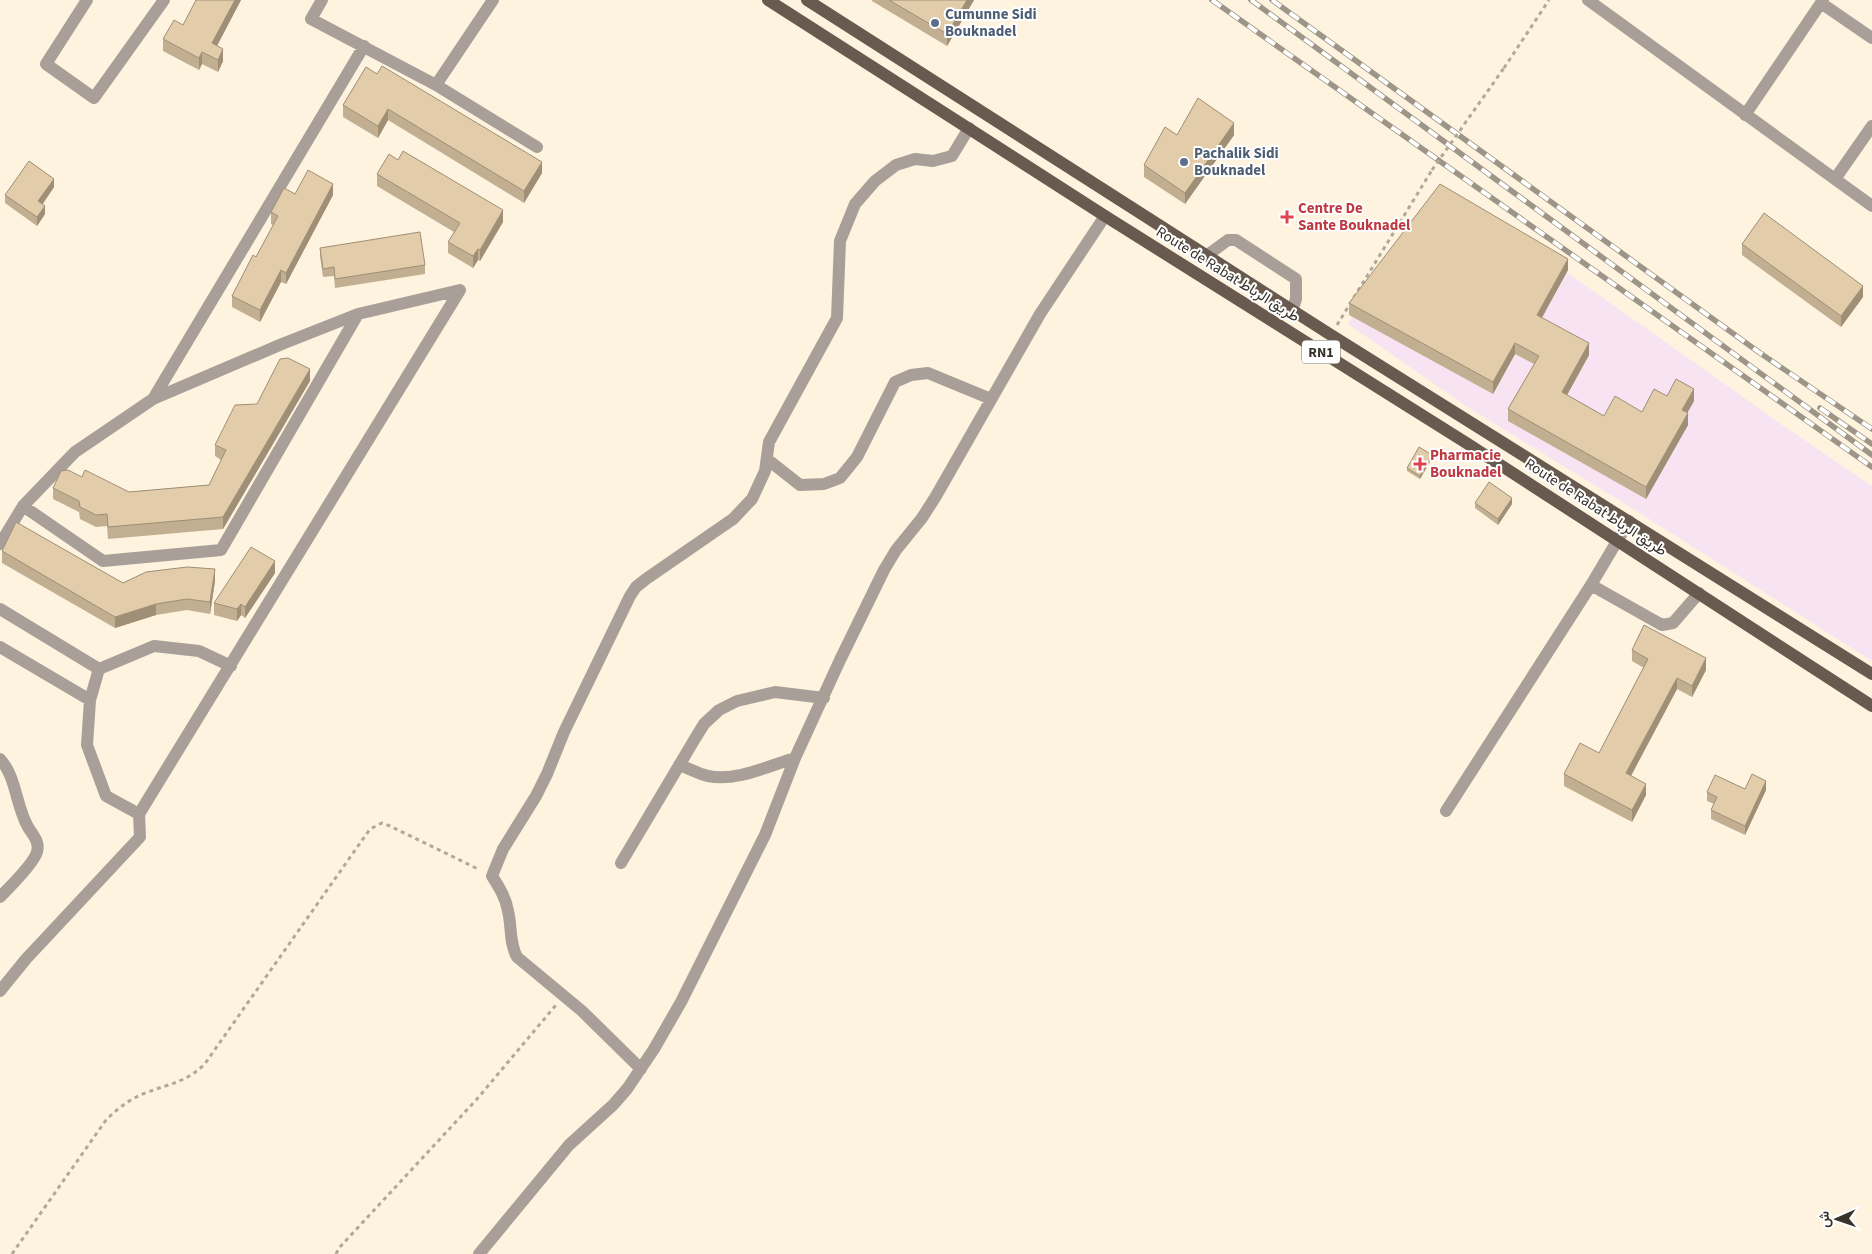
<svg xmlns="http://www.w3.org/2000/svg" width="1872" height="1254" viewBox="0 0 1872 1254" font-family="'Source Sans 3',Vazirmatn,sans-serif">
<rect width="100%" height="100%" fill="#fdf3de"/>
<path fill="#f8e3f2" d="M1439 187 1510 232 1788 429 1872 486V661L1643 515 1469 408 1348 324Z"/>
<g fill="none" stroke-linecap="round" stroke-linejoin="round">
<path stroke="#b0a898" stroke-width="3" stroke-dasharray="4 4" stroke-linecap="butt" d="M1504 68 1549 0
M1337 325 1432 170
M12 1254 106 1120C118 1108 131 1098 148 1092 171 1083 184 1083 204 1065L370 829 382 823 390 826 480 870
M336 1254 339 1248 477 1099 556 1005"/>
<path stroke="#a89f99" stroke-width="12" d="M87 0 46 64 94 98 164 0
M322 0 311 19 436 85 537 147
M1588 0 1872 206
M1821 3 1872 38
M436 85 493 0
M1745 115 1823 0
M1835 179 1872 126
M1206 256 1228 240H1236L1296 279V299L1292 311
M153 399 364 46
M767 459 800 485 824 484 840 478 857 457 895 382 911 375 928 373 991 399
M23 506 103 561 221 550 358 314
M0 544 23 506 75 452 153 399 282 344 358 314 460 290
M1591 585 1662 625 1673 623 1699 593
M0 609 99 669
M0 647 90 700 87 745 106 796 139 814 460 290
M90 700 99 669 154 646 199 651 231 666
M0 759C16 776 16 806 28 827 33 835 40 842 37 852 34 863 9 888 0 897
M679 765C689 768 698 774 708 776 736 782 768 766 795 758
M1446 811 1591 585 1629 521
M621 863 693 742 704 724 719 710 737 701 775 692 824 698
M0 991 26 959 140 837 139 814
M641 1069 582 1011 517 957C509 942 512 927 508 911 506 898 499 887 492 876L503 849 536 796 547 774 564 732 630 596 636 587 646 579 733 519 752 499 765 471 769 442 837 318 840 241 855 204 875 181 896 165 915 159 933 161 952 156 969 128
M479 1254 569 1145 613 1105 627 1089 654 1049 681 1002 765 835 795 758 840 660 884 570 896 550 922 518 936 496 1040 314 1105 216"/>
<path stroke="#695a50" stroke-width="12" d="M768 0 1105 216 1468 444 1872 706
M807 0 1331 335 1872 674"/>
<g stroke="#9d9688" stroke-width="5.5">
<path id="rail" d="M1212 0 1872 467
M1251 0 1872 455
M1272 0 1760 353 1872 429
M1820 408 1872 444"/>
</g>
<use href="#rail" stroke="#fff" stroke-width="4" stroke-dasharray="11" stroke-linecap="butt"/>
<path stroke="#b0a898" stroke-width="3" stroke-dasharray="4 4" stroke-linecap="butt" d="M1432 170 1504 68"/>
</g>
<path fill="#c2af91" d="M195 0H241L217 46 223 61 218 72 202 64 199 70 163 51V39L183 25 195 2Z
M872 0H974L947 46 872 1Z
M366 67 542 173 524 203 388 120 378 138 343 117V105Z
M1177 135H1234L1185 204 1144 177V165Z
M377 174 503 222 480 261 478 260 473 268 448 253V242L454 232 377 186Z
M54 187 43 204 45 214 37 226 5 203V195Z
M295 194 333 195 286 284 281 282 260 322 232 307V296L256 257 273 225 271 224V212Z
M1742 244 1863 297 1841 327 1742 255Z
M320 248 425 265V274L335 288 334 276 323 277 320 256Z
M1568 270 1542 318 1589 355 1567 395 1604 416 1642 412 1667 396 1694 401 1687 413 1688 425 1646 499 1508 421V409L1534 364 1515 354 1493 394 1349 315V303Z
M310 381 223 529 108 539 107 526 96 527 80 519 79 512 53 499V488L82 477 129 492 209 485 221 460 215 456V445L257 404Z
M1432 458 1420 479 1407 471V468Z
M1475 503 1512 504 1498 525 1475 508Z
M2 551 123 583 215 581 210 614 187 610 156 615 115 628 2 563Z
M275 573 245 618 241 615 237 621 214 615V603Z
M1632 650 1706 670 1692 697 1677 689 1631 776 1646 795 1632 822 1564 786V774L1599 753 1644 668 1632 661Z
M1745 789 1766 790 1745 835 1711 819V810L1714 804 1707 801V792Z"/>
<path fill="#9e8f76" d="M235 0H241L212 55V43Z
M967 0H974L947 46V34Z
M223 49V61L218 72V60Z
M202 52V64L199 70V58Z
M388 109V120L378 138V126Z
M1234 123V135L1185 204V193Z
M542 162V173L524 203V191Z
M54 179V187L38 210V201Z
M333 184V195L286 284V273Z
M45 206V214L37 226V217Z
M503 210V222L480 261V250Z
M478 249V260L473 268V256Z
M1568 259V270L1537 326V315Z
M281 270V282L260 322V310Z
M1863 286V297L1841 327V316Z
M1515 343V354L1493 394V382Z
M1589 343V355L1562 404V392Z
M310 369V381L223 529V517Z
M1694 389V401L1682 422V410Z
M1688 413V425L1646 499V487Z
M1432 455V458L1420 479V476Z
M1512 498V504L1498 525V519Z
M275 561V573L245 618V607Z
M215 569V581L210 614V602Z
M156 604V615L115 628V617Z
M241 604V615L237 621V609Z
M1706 658V670L1692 697V686Z
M1677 678V689L1626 785V773Z
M1766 781V790L1745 835V826Z
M1646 784V795L1632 822V810Z"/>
<path fill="#e2cca9" stroke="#9e8f76" d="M196 0H235L212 43 223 49 218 60 202 52 199 58 163 39 174 20 183 25Z
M889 0H967L947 34Z
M382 66 542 162 524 191 388 109 378 126 343 105 366 67 377 74Z
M1198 98 1234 123 1185 193 1144 165 1165 127 1177 135Z
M403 151 503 210 480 250 478 249 473 256 448 242 460 223 377 174 389 154 398 160Z
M29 161 54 179 38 201 45 206 37 217 5 195Z
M308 170 333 184 286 273 281 270 260 310 232 296 253 255 256 257 278 216 271 212 284 188 295 194Z
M1440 184 1568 259 1537 315 1589 343 1562 392 1604 416 1615 396 1642 412 1654 389 1667 396 1676 379 1694 389 1682 410 1688 413 1646 487 1508 409 1539 356 1515 343 1493 382 1349 303Z
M1764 213 1863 286 1841 316 1742 244Z
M420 232 425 265 335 279 334 267 323 269 320 248Z
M288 358 310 369 223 517 108 527 107 514 96 515 80 507 79 501 53 488 61 471 68 470 82 477 85 470 129 492 209 485 226 450 215 445 235 405 257 404 280 359Z
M1419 447 1432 455 1420 476 1407 468Z
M1489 482 1512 498 1498 519 1475 503Z
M16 522 123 583 146 572 187 567 215 569 210 602 187 599 156 604 115 617 2 551Z
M251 547 275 561 245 607 241 604 237 609 214 603Z
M1644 625 1706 658 1692 686 1677 678 1626 773 1646 784 1632 810 1564 774 1580 743 1599 753 1648 659 1632 650Z
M1752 774 1766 781 1745 826 1711 810 1717 797 1707 792 1715 775 1745 789Z"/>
<g fill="#5c6f8a" stroke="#fff" stroke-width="2">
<circle cx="935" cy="23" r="5"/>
<circle cx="1184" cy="162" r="5"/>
</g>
<g fill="#e0444e" stroke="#fff" stroke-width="2">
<path d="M1284.5 209.5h5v5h5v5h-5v5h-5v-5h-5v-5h5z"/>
<path d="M1417.5 456.5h5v5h5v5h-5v5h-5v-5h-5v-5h5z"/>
</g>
<g text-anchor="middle" stroke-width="4" stroke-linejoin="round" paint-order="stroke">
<rect fill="#fff" stroke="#73706b" stroke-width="1" x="1302" y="340.5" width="38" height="23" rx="4"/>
<g font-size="14" font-weight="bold" fill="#37332b">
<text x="1321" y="357">RN1</text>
</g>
<g font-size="15" font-weight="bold" fill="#4e5e75" stroke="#fff" text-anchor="start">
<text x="945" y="19">Cumunne Sidi<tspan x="945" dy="17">Bouknadel</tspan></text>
<text x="1194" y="158">Pachalik Sidi<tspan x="1194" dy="17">Bouknadel</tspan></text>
</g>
<g font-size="15" font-weight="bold" fill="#be3a42" stroke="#fff" text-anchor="start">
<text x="1298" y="213">Centre De<tspan x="1298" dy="17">Sante Bouknadel</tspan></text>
<text x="1430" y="460">Pharmacie<tspan x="1430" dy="17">Bouknadel</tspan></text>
</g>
<g font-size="15" fill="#37332b" stroke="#fff">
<text transform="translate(1228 274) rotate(32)" y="5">Route de Rabat طريق الرباط</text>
<text transform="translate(1596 507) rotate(33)" y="5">Route de Rabat طريق الرباط</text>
</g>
</g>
<g transform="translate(1837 1219) rotate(268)" stroke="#ffffff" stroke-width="4" paint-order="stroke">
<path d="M0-4L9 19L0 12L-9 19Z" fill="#37332b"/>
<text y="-8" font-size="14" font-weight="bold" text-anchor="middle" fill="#37332b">ش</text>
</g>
</svg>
